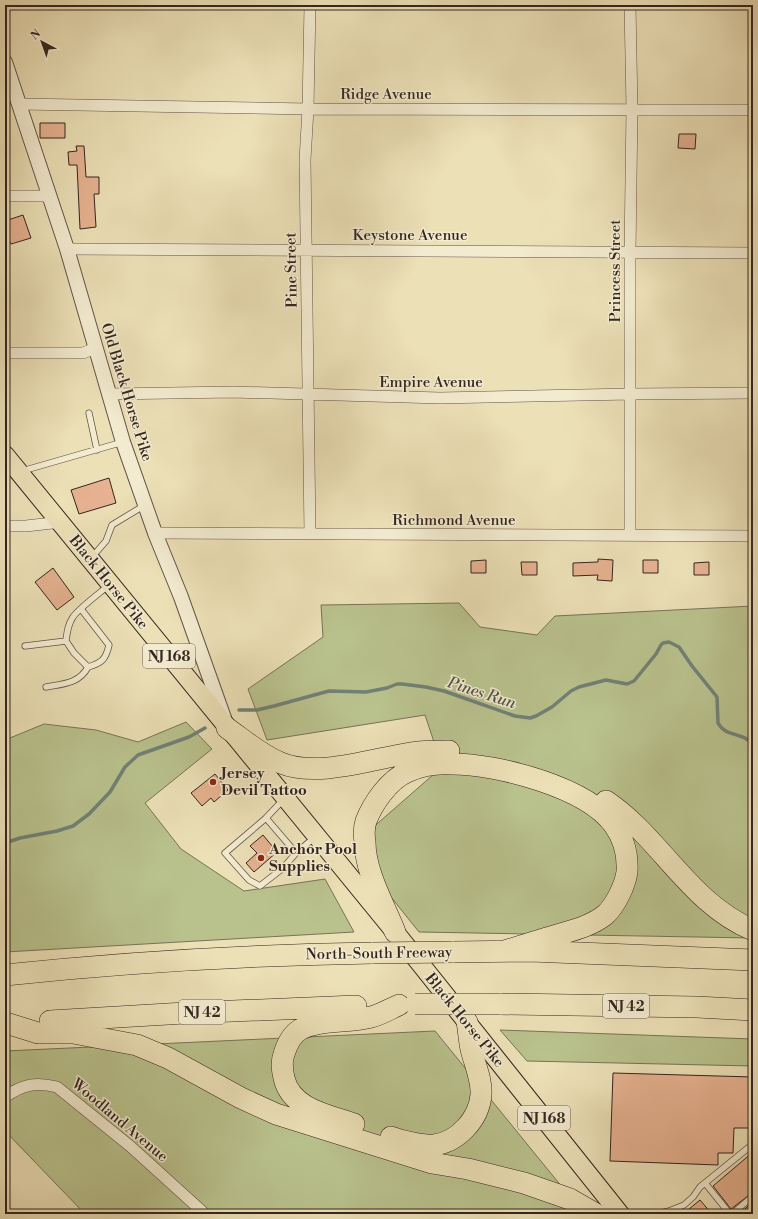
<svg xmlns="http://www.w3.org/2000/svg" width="758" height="1219" viewBox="0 0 758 1219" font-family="'Libre Bodoni',serif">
<rect width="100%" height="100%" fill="#ece0b7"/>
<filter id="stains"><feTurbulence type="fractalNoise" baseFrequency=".005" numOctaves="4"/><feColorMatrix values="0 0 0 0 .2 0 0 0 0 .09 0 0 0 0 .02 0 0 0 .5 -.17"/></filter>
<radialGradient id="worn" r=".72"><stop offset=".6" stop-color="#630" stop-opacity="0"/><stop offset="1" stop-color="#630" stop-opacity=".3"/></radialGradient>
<path fill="#b9c28d" stroke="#767456" d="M459 603 480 627 537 635 555 616 753 606V938L419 932 354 851 370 830 434 774V742L425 715 267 740 248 689 323 637 321 605Z
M186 722 212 749 145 803 181 849 244 891 325 879 354 932 5 952V740L44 724 96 730 138 742Z
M500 1030 753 1039V1066L527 1061Z
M435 1031 584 1214H85L5 1131V1051Z"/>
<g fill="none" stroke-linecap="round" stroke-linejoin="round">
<path stroke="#718177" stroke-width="3.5" d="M239 710H257L274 706 329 691 366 692 387 688 397 684H402L426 687 444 691 515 716 530 718 536 716 552 707 571 691 579 687 606 680 627 684 634 681 656 654 661 645 663 643 669 642 679 647 692 666 717 697 718 723C726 738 743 731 753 745
M5 843 20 838 57 831 73 826 89 814 110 792 125 767 138 755 189 737 205 728"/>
</g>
<path fill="#e6b291" stroke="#34261f" d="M40 123H65V138H40Z
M679 134H696L695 149 678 148Z
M76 146H84L86 177H99V194H94L96 227 80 229 77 165H69L68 152 77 151Z
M23 215 31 238 11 244 8 238 5 239V221Z
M109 478 116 503 79 514 71 490Z
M598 559 613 560 612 581 597 580 598 575 573 576V563L598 562Z
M486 560V573H471V561Z
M643 560H658V573H643Z
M521 562H537V575H522Z
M709 562V575H694V563Z
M53 568 74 597 57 610 35 582Z
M215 774 228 790 214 802 211 798 202 806 191 793Z
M263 835 277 852 254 872 246 863 257 853 250 846Z
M613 1073 753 1077V1128H734L733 1153H718V1165L610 1161Z
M753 1152V1192L731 1209 713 1186Z
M700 1200 712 1214H683Z
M753 1202V1214H739Z"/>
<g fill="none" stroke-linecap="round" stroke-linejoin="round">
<g stroke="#625445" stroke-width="7">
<path id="service" d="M89 413 97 450
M22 471 123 442
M92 557 106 541 112 525 145 505
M81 609 109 645C106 659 102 663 88 667L74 653 66 641C67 632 68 624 73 617 78 609 101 592 109 585
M25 646 66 641
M46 687C62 684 79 684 88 667
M283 800 266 818 296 853 315 837
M266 818 225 853 249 880 260 886 283 868 296 853
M705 1183 730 1214
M657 1214 669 1211 684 1205 693 1197 700 1187 753 1144
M732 1214 753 1196"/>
</g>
<g stroke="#625445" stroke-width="12">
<path id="minor" d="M310 5 308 109 305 160 310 534
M19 104 308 109 753 110
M5 196H49
M67 249 753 253
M5 353H83L96 348
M109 394 233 392 440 398 631 394 753 393
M5 526H26L61 522
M155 533 753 536
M630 536V252L632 109 630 5
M5 1097C23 1084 36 1082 57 1087L130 1146 205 1214"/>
</g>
<g stroke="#625445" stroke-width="16">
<path id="tertiary" d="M5 62 67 249 123 442 155 533 181 597 224 718"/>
</g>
<g stroke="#34261f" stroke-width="20">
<path id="primary" d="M5 455 395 932 620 1214"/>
</g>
<g stroke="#34261f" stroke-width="22">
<path id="motorway" d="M227 728C244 740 261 755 281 763 317 778 372 759 410 753 422 751 436 751 449 751
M606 801C660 837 690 904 753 930
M395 932C384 904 365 872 365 842 364 836 364 827 366 821 373 803 389 780 407 772 420 766 437 763 452 764 497 764 587 787 614 825 624 839 628 856 627 872 625 886 615 906 605 915 591 926 574 930 557 935 539 940 522 946 504 951
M452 952 530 951 753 960
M5 975C127 962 250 955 373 953
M500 1004 697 1007 753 1010
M50 1021 185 1013 356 1006
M6 1023 38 1033H73L137 1045 168 1058 241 1098 276 1114 432 1163 468 1169 524 1183 570 1199 596 1214
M354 1124C328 1115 291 1109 284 1078 282 1069 281 1062 284 1054 287 1044 292 1034 301 1029 323 1019 348 1023 371 1017 380 1015 390 1009 399 1005
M391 1137C402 1141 422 1146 434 1145 458 1142 479 1119 481 1095 482 1081 476 1067 472 1053 469 1043 469 1032 467 1022"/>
</g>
<use href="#service" stroke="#f3ebd0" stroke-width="5.5"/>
<use href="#minor" stroke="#f3ebd0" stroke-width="11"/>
<use href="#tertiary" stroke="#f3ebd0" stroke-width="14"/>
<use href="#primary" stroke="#ece0b7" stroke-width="18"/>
<use href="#motorway" stroke="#ece0b7" stroke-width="21"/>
<g stroke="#34261f" stroke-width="22" stroke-linecap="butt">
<path id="motorway-bridge" d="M373 953 452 952
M415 1004H500"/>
</g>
<use href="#motorway-bridge" stroke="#ece0b7" stroke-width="21"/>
</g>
<g fill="#8f2418" stroke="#f3ebd0" stroke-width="1.5">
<circle cx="213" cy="782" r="4"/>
<circle cx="261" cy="858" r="4"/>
</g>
<g text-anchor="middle" stroke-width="3" stroke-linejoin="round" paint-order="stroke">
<g fill="#f3ebd0" stroke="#6d6154" stroke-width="1">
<rect x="143" y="644" width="52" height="24" rx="3"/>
<rect x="603" y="994" width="46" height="24" rx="3"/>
<rect x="179" y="1000" width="46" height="24" rx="3"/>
<rect x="518" y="1106" width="52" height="24" rx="3"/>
</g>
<g font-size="14" font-weight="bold" fill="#34261f">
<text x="169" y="661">NJ 168</text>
<text x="626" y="1011">NJ 42</text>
<text x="202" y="1017">NJ 42</text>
<text x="544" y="1123">NJ 168</text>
</g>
<g font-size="15" fill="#34261f" stroke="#f3ebd0">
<text x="386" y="99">Ridge Avenue</text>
<text x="410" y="240">Keystone Avenue</text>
<text transform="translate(291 270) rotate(-91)" y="5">Pine Street</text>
<text transform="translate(615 271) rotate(-90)" y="5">Princess Street</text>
<text x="431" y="387">Empire Avenue</text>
<text transform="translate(127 392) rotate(73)" y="5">Old Black Horse Pike</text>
<text x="454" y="525">Richmond Avenue</text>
<text transform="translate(109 582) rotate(51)" y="5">Black Horse Pike</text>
<text transform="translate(379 953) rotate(-1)" y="5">North-South Freeway</text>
<text transform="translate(465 1020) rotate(51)" y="5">Black Horse Pike</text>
<text transform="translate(120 1120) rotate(40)" y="5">Woodland Avenue</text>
</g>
<g font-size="15" font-weight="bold" fill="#34261f" stroke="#f3ebd0" text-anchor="start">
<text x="221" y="778">Jersey<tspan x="221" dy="17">Devil Tattoo</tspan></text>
<text x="269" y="854">Anchor Pool<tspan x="269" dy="17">Supplies</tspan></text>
</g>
<g font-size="16" font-style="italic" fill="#52534b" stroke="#f3ebd0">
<text transform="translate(482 692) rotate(18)" y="6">Pines Run</text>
</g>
</g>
<rect width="758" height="1219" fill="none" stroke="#ece0b7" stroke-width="20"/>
<rect x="6" y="6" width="746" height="1207" fill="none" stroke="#34261f" stroke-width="2"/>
<rect x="10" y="10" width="738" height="1199" fill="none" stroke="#34261f"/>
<g transform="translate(42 42) rotate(319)" stroke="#f3ebd0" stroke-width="3" paint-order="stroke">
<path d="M0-3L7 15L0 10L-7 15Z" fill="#34261f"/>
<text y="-6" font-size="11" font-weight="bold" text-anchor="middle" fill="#34261f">N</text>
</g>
<rect width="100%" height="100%" filter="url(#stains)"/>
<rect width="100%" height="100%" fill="url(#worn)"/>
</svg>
